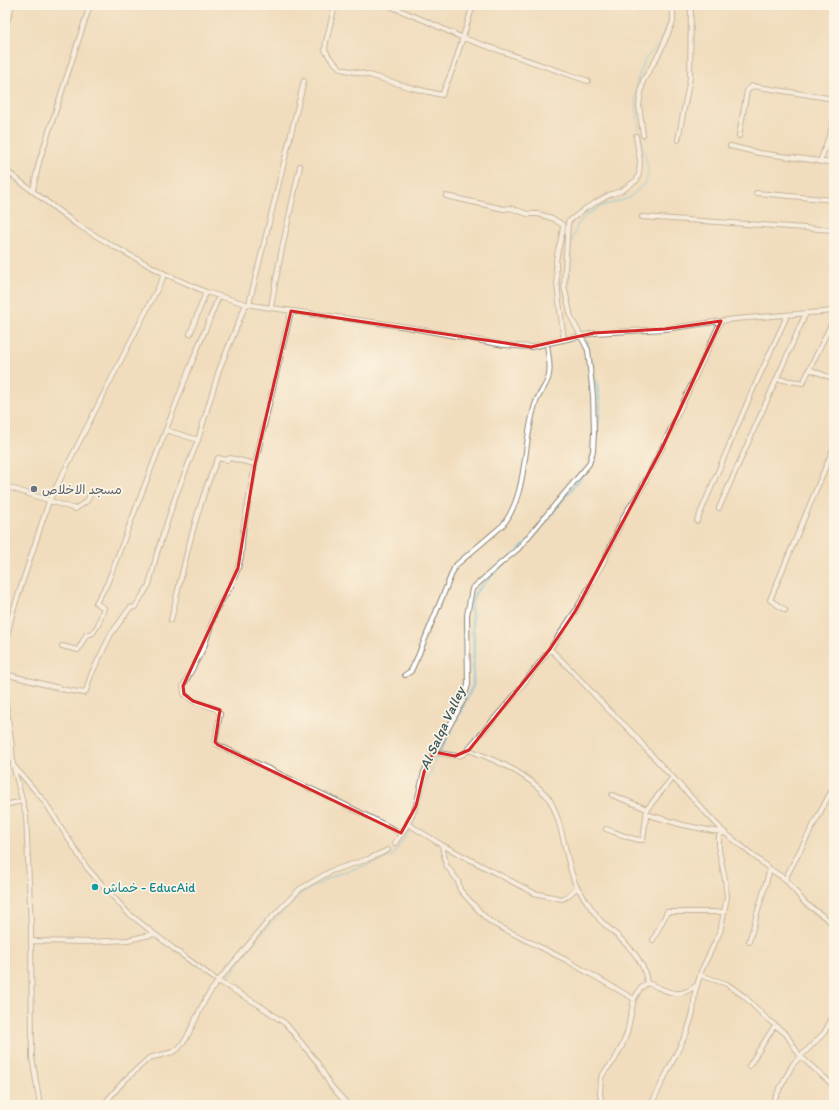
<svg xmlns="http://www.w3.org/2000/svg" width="839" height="1110" viewBox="0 0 839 1110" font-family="Itim,'Playpen Sans Arabic',sans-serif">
<rect width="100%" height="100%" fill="#fcf5e5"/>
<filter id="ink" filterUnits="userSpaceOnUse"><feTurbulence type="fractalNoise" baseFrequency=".025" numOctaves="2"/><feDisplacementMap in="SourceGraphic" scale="8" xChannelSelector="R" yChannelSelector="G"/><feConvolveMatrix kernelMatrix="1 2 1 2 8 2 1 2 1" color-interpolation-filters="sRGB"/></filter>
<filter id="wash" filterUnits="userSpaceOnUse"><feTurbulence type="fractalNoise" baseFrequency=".012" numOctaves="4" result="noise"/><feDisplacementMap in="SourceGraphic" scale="16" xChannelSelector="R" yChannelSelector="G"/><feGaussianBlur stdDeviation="0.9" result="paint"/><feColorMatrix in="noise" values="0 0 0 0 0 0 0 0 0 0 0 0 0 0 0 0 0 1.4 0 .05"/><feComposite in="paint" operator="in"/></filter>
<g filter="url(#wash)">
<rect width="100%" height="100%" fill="#f1ddbd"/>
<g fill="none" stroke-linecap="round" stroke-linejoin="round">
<path stroke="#59bcd8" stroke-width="1.5" d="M581 330 572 314 569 293 570 246 578 224 586 215 599 207 629 198 647 181 648 167 640 133 636 99 637 82 645 59 658 45 671 20V12
M587 341 588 347
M591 358 599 397 600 410 595 447
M591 464 593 461 594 453
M519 550 532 538 585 472
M228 979 257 937 301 893 333 876 392 856 413 826 423 791 435 762 473 686 474 641 471 605 475 593 490 577 516 553"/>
</g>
</g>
<g filter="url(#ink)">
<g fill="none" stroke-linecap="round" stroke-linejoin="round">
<g stroke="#8e8474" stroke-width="6">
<path id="street" d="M335 5 326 42 325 50 330 58 341 69 369 75 412 88 442 95 454 66 473 5
M387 5 426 21 463 38 588 81
M5 29 12 5
M643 135 639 105 643 81 660 52 673 22V5
M739 136 747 91 752 86 834 99
M678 140 690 78 691 5
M730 146 759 153 834 163
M820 162 834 122
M5 170 76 224 113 246 165 274 206 292 246 304 271 308 402 326 504 345 531 347 594 333 665 329 735 319 834 311
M33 190 39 162 90 5
M756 193 834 200
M446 196 504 209 510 208 528 214H538L552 218 563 225C563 238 557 248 556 262 556 288 561 314 564 340
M642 217 834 230
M249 304 304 81
M271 308C278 261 290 214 300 166
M291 311 255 464 243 531 241 556 238 568 231 586 216 610 204 647 183 686 184 694 193 701 216 709 220 714 215 742 218 745 343 804 401 833
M190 334 206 292
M809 369 834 379
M777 379 803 383 834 318
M166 430 198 440
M5 486 75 509 87 501 92 491
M719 508 806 313
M697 521 751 394 787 316
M785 610 770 600 834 447
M171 620C184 566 195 510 218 458L227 460 230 458 255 464
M5 644 13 611 49 501 165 274
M62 646 78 650 86 635 93 633 98 625 104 608 96 603 107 584 190 367 219 296
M550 649C569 667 586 686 604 705 618 720 634 732 645 748L724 832 770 869 785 879 805 903 834 924
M5 674 66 690 84 693 86 691 91 675 111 634 130 608 135 607 149 585 157 553 176 495 198 440 219 370 246 304
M405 675 411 671 418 656 455 566 503 525C529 491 522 442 536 402 539 393 548 384 549 375 551 366 548 354 547 344
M5 696 12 747 13 765 26 815 31 927 32 1057 40 1105
M469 750C498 761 526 773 547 796 561 813 566 861 575 883 577 888 599 920 603 923 621 939 645 957 647 983
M434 752C452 755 463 762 473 743L514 696 550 649 576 610 603 563 625 514 639 493 661 450 721 321
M13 765 45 802 87 868 128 913 174 949 218 981 259 1005 286 1024 317 1062 331 1086 348 1105
M612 795 647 809
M5 805 22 801
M646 814 683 825 713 831 724 832
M408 824 442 845 534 893 562 899 568 896 577 887
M606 829C615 832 635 841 643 840L647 809 673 777
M395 843 406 827 416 806 424 772 463 701 468 685 467 615 472 589 501 563 518 549 589 464 593 451 594 433 593 396 588 350 571 317 564 286 568 222 586 208 609 195 621 191 637 180 639 174 640 161 636 136
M442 845 446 865 458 881 460 890 483 915 492 923 566 960 634 999
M785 879 834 786
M830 922 834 912
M653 940 667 912H723
M31 941 88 942 128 940 154 934
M749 942 770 869
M700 975 727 984 745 997 766 1018 786 1034 800 1056 834 1086
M749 1066 775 1025
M103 1105 124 1081 149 1058 173 1052 178 1049 186 1039 206 998 218 981 269 920 300 889 331 871 368 859 388 850
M602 1105 600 1094 601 1078 605 1071 614 1061 622 1046 627 1033 634 999 640 989 647 983C667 990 677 1001 697 985
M651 1105 687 1032 693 1013 695 992 702 969 720 932 727 897 725 879 719 851V836L724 832
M771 1105 793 1064 824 1033 834 1015"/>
</g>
<use href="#street" stroke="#fff" stroke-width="4"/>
</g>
</g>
<path d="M0 0H839V1110H0ZM291 311 531 347 594 333 665 329 721 321 661 450 576 610 550 649 469 750 455 756 434 752 424 772 416 806 401 833 218 745 215 742 220 710 193 701 184 694 183 686 238 568 255 464Z" fill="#f1ddbd" fill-opacity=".55" fill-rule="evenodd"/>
<path fill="none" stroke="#d62828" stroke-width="3" stroke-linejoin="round" d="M291 311 531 347 594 333 665 329 721 321 661 450 576 610 550 649 469 750 455 756 434 752 424 772 416 806 401 833 218 745 215 742 220 710 193 701 184 694 183 686 238 568 255 464Z"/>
<circle fill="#6b7280" stroke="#fcf5e5" stroke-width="1.5" cx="34" cy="489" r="4"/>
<circle fill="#0f9aa8" stroke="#fcf5e5" stroke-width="1.5" cx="95" cy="887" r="4"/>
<g text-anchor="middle" stroke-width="3.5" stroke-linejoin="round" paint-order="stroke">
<g font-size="13" fill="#5b616d" stroke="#fcf5e5" text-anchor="start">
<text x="42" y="494">مسجد الاخلاص</text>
</g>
<g font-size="13" fill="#0d838f" stroke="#fcf5e5" text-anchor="start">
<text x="103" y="892">خماش - EducAid</text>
</g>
<g font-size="14" font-style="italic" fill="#39565f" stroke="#fcf5e5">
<text transform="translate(442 728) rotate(-65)" y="5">Al Salqa Valley</text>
</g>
</g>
<rect width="839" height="1110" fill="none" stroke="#fcf5e5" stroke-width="20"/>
</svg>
